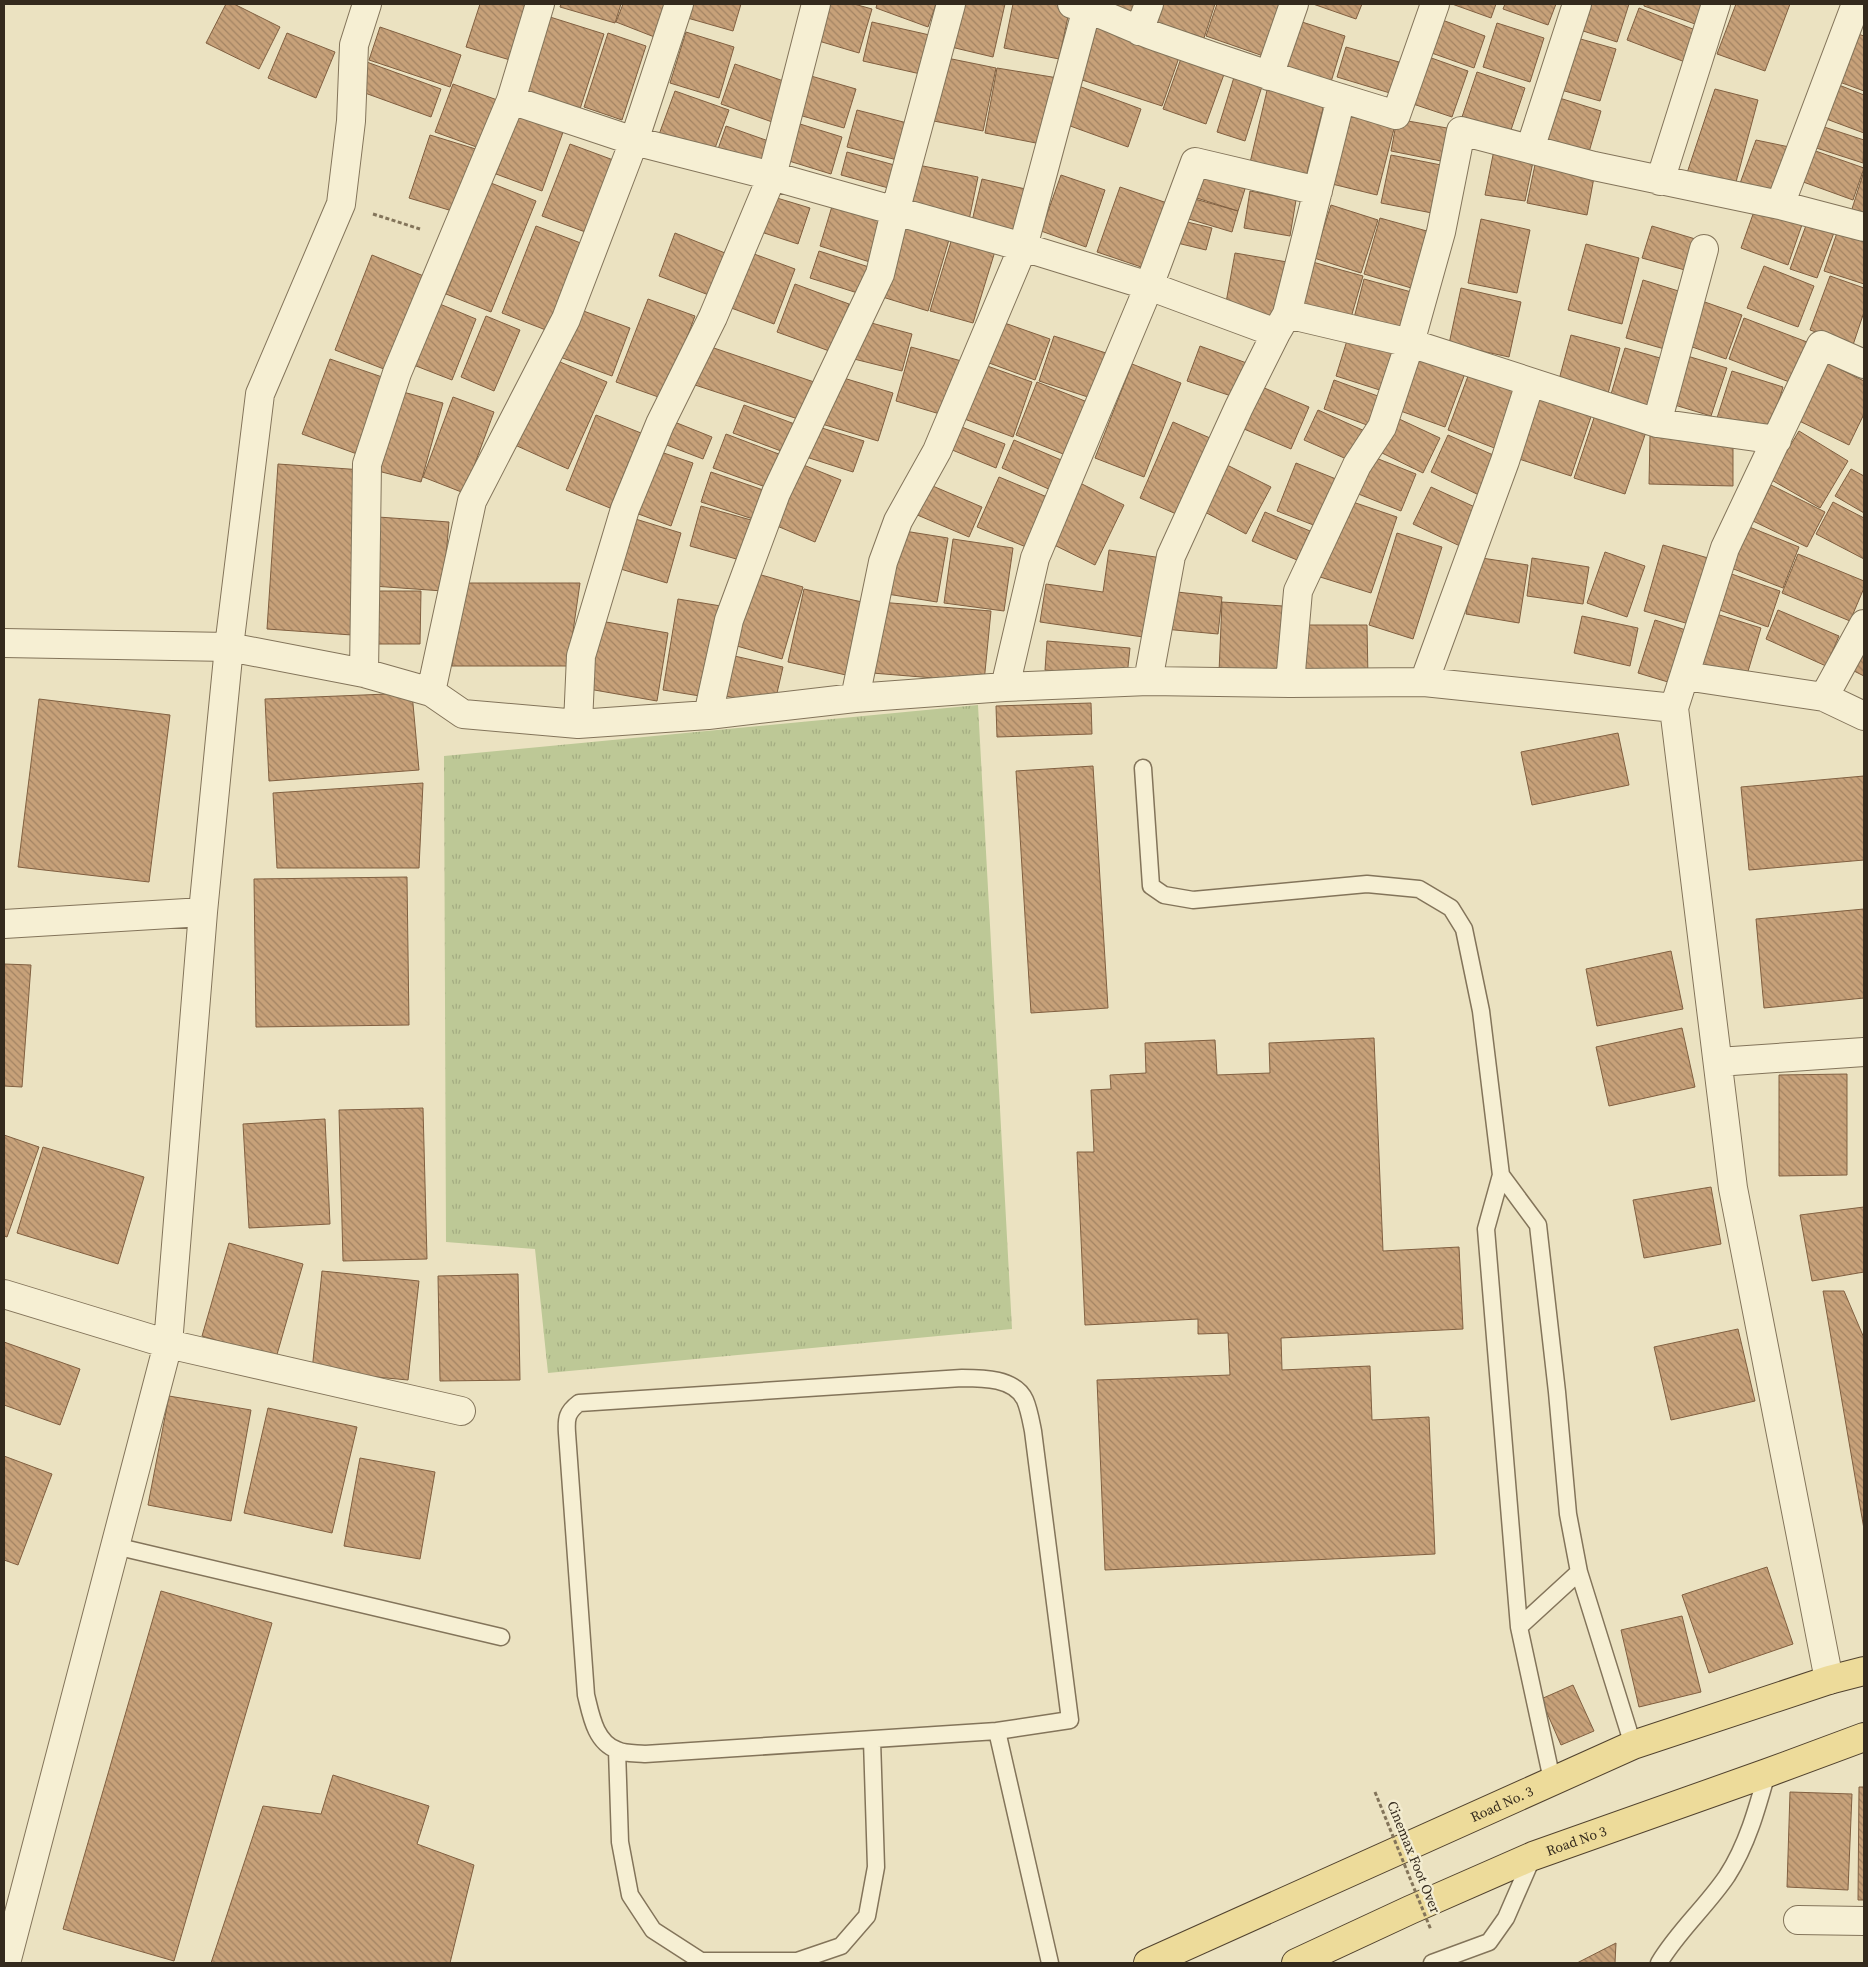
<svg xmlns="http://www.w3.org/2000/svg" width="1868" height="1967" viewBox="0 0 1868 1967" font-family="'Source Serif 4',serif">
<defs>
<pattern id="grass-tufts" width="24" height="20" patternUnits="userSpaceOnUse" patternTransform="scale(1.25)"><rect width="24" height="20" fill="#bdc896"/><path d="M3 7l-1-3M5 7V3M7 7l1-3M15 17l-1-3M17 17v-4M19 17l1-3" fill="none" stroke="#a3ac81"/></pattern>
<pattern id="building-back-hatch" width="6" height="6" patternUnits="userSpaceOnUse" patternTransform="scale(1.25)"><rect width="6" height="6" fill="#c7a179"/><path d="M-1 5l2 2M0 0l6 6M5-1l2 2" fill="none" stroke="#a28363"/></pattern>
</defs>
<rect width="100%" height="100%" fill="#ebe2c1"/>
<path fill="url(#grass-tufts)" d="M978 705 1012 1329 548 1373 535 1249 446 1242 444 756Z"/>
<path fill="url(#building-back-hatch)" stroke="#816041" d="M226 4H234L280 27 259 69 206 43Z
M480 4H534L517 62 466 47Z
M561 4H621L615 23 560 7Z
M623 4H669L657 38 616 22Z
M688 4H741L733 31 684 17Z
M823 4H854L872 9 859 53 812 39Z
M877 4H936L928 27 876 8Z
M961 4H1005L993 57 951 47Z
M1013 4H1055L1070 7 1059 59 1004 48Z
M1087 4H1145L1138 22Z
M1158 4H1215L1204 38 1152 21Z
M1217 4H1282L1269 58 1206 36Z
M1313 4H1362L1356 19Z
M1452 4H1496L1491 18Z
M1505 4H1556L1548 25 1503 9Z
M1579 4H1629L1617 42 1571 27Z
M1644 4H1705L1698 25 1644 6Z
M1736 4H1790L1765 71 1717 54Z
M1639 8 1698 31 1685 62 1627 40Z
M550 17 604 34 580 109 526 92Z
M1437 18 1485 36 1474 68 1426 51Z
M1093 20 1182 49 1162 106 1073 77Z
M1296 20 1345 36 1331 82 1281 67Z
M872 22 934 36 925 75 863 61Z
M1497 23 1544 38 1530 82 1483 67Z
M380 27 461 55 450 87 369 60Z
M686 32 734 47 719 98 670 83Z
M1852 32 1864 36V91L1834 80Z
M287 33 335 52 316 98 268 78Z
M608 33 646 46 622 120 584 107Z
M1570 36 1616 49 1600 101 1554 88Z
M1346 47 1399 62 1390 93 1337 77Z
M1184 50 1227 66 1206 124 1163 109Z
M1423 55 1468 71 1452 117 1407 102Z
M942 57 996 68 983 131 929 120Z
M364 61 441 89 431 117 354 89Z
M735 64 792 84 778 124 721 104Z
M997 68 1058 78 1046 145 985 133Z
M1477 72 1525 88 1510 133 1462 117Z
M1235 74 1263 83 1245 141 1217 132Z
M811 76 856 89 844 128 799 115Z
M1269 82 1326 96 1305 181 1249 167Z
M1834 83 1864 95V133L1821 117Z
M453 84 500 101 482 149 435 132Z
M1076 85 1141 109 1128 147 1062 123Z
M1715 89 1758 100 1736 182 1686 176Z
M675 91 729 110 711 159 657 140Z
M1553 96 1601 111 1589 152 1540 137Z
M522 105 567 121 542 191 496 174Z
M1346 109 1396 121 1377 195 1328 183Z
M857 110 911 124 901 161 847 147Z
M1397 119 1458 130 1451 163 1391 151Z
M800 124 842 137 831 174 789 161Z
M1815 124 1864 140 1863 163 1807 145Z
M726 126 777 144 768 170 717 152Z
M430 135 479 150 459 213 409 198Z
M1756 140 1794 148 1779 197 1739 186Z
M570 144 616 161 588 233 542 216Z
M1807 148 1864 168 1853 200 1795 179Z
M1494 150 1534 157 1525 201 1485 195Z
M847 152 898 166 892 189 841 175Z
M1391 155 1446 166 1437 214 1381 203Z
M1536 160 1595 172 1587 215 1527 203Z
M918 165 978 177 969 220 910 209Z
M1864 171V216L1851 212Z
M1194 173 1245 189 1238 211 1187 195Z
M1061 175 1105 190 1086 247 1041 231Z
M982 179 1034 191 1024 233 972 221Z
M491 183 536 201 491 312 446 294Z
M1120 187 1176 206 1153 271 1097 252Z
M1250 191 1296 200 1290 236 1244 228Z
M767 195 810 208 798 244 755 230Z
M1184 196 1238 211 1232 232 1179 216Z
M833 203 890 221 876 264 820 246Z
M1757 203 1804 219 1788 265 1741 248Z
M1331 205 1378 220 1361 273 1314 258Z
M900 217 951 233 928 311 876 295Z
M1380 218 1434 233 1418 290 1364 274Z
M1481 219 1530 230 1517 293 1468 283Z
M1179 220 1212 228 1206 250 1173 242Z
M1808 220 1835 230 1817 278 1790 269Z
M1840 224 1864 232V284L1824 271Z
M536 226 586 245 551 332 502 313Z
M1652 226 1702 241 1692 272 1642 258Z
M675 233 730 255 714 297 659 276Z
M953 235 996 248 973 323 930 311Z
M1586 244 1639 258 1622 324 1568 310Z
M746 251 795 269 774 324 726 306Z
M819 251 872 268 864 295 810 278Z
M1235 253 1293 263 1283 318 1225 308Z
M372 255 431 279 394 373 335 350Z
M1309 261 1363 276 1350 321 1297 306Z
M1764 266 1814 286 1798 327 1747 308Z
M1830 276 1864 288V312L1853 345 1810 330Z
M1364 279 1415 293 1403 336 1353 322Z
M1643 280 1685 293 1668 350 1626 338Z
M795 284 849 304 832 352 777 332Z
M1461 288 1521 302 1509 357 1449 344Z
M648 299 695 316 664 399 616 382Z
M1699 300 1742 315 1726 359 1684 344Z
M435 302 476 319 452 380 411 364Z
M578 309 630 328 612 376 560 357Z
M486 316 520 330 494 391 461 377Z
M1744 318 1807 342 1792 383 1729 359Z
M996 320 1050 339 1035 380 981 360Z
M864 321 912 334 902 371 854 359Z
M1349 334 1400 350 1386 392 1336 376Z
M1571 335 1620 348 1606 401 1557 387Z
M1054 336 1112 355 1097 400 1039 381Z
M708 346 817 383 804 421 695 385Z
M1200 346 1252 365 1240 399 1187 381Z
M911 347 965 362 950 417 896 401Z
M1625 348 1667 360 1650 416 1608 404Z
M1418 349 1467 368 1445 427 1395 409Z
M1684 355 1727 368 1711 416 1668 403Z
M330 359 385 378 357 454 302 434Z
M553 359 607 382 568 469 515 445Z
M1821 360 1864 381V414L1849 445 1793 418Z
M979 363 1032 382 1013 437 959 417Z
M1132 364 1181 383 1144 477 1095 458Z
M1471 368 1521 387 1497 449 1448 430Z
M1732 371 1783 387 1769 434 1717 418Z
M837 376 893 393 878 441 822 424Z
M1334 380 1386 399 1375 428 1324 409Z
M1037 382 1095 405 1073 458 1016 435Z
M1262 387 1309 407 1291 449 1244 429Z
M396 390 443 403 421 482 374 470Z
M1541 391 1594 408 1571 476 1519 459Z
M453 397 494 412 464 493 423 477Z
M744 405 800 426 789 454 733 433Z
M1597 409 1648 426 1625 494 1574 478Z
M1318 410 1367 432 1353 462 1304 440Z
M596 415 641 433 610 508 566 490Z
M1397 418 1440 438 1423 473 1380 452Z
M667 419 712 437 703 459 659 442Z
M1173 422 1217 441 1183 517 1140 498Z
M809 424 864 441 853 472 800 455Z
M954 424 1005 444 996 468 945 447Z
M1799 431 1848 461 1820 508 1770 479Z
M726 434 784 456 771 489 713 468Z
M1448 435 1500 458 1481 496 1431 472Z
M1650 436H1733V486L1649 484Z
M1014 440 1066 462 1053 491 1002 468Z
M655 450 693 463 671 526 633 512Z
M1371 456 1416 474 1401 511 1356 493Z
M796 462 841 480 815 542 770 523Z
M1296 463 1336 479 1316 526 1277 511Z
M278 464 363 470 352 635 267 629Z
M1227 465 1271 487 1246 534 1203 511Z
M1851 469 1864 476V513L1835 496Z
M711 472 766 491 756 520 701 502Z
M999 477 1052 499 1031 549 977 527Z
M1076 481 1124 505 1095 565 1046 541Z
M928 484 982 507 969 537 915 514Z
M1771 485 1825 512 1807 547 1753 521Z
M1431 487 1477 508 1460 546 1413 524Z
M1344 499 1397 517 1371 593 1317 576Z
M1833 502 1864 518V559L1816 534Z
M701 506 751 520 740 560 690 546Z
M1265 512 1310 531 1297 560 1252 541Z
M378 517 449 522 443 591 373 586Z
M629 517 681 533 667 583 614 567Z
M1747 526 1799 547 1783 588 1731 568Z
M898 530 948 538 937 602 887 594Z
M1397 533 1442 547 1413 639 1369 625Z
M953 539 1013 548 1004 611 944 603Z
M1663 545 1715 560 1696 626 1644 611Z
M1109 550 1162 558 1150 638 1040 622 1046 584 1103 592Z
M1605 552 1645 566 1627 617 1587 603Z
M1798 554 1864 581V588L1850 621 1782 593Z
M1475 557 1528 565 1519 623 1466 614Z
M1532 558 1589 567 1583 604 1527 596Z
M1723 571 1780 591 1768 627 1711 607Z
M751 572 803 587 782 659 730 644Z
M464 583H580L568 666H452Z
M804 589 871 604 855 677 788 662Z
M372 591H421L420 644H371Z
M1168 591 1222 597 1218 634 1164 629Z
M678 599 721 606 706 697 663 690Z
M879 602 991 611 984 682 872 673Z
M1222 602 1283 606 1279 675 1219 672Z
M1778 610 1839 636 1826 666 1766 639Z
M1710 612 1761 628 1746 678 1694 663Z
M1582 616 1638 628 1630 666 1574 653Z
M595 620 668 633 657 701 583 688Z
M1655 620 1695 633 1678 685 1638 673Z
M1301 625H1367L1368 679 1302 680Z
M1047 641 1130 648 1127 676 1045 670Z
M1864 649V676L1854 671Z
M730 655 783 667 774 706 721 695Z
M412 693 419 770 269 781 265 699Z
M39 699 170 715 149 882 18 867Z
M1091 703 1092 734 997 737 996 706Z
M1618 733 1629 785 1532 805 1521 752Z
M1093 766 1108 1008 1031 1013 1016 771Z
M1864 776V860L1749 870 1741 787Z
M423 783 419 868H277L273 793Z
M407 877 409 1025 256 1027 254 879Z
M1864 909V998L1764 1008 1756 919Z
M1671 951 1683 1009 1597 1026 1586 969Z
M4 964 31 965 22 1087 4 1086Z
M1682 1028 1695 1087 1609 1106 1596 1047Z
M1374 1038 1383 1251 1459 1247 1463 1329 1281 1338 1282 1370 1370 1366 1372 1420 1429 1417 1435 1554 1105 1570 1097 1380 1230 1375 1228 1333 1198 1334V1319L1085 1325 1077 1152H1094L1091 1090 1111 1089 1110 1075 1146 1073 1145 1043 1215 1040 1217 1075 1270 1073 1269 1043Z
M1847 1074V1175L1779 1176V1075Z
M423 1108 427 1259 343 1261 339 1110Z
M325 1119 330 1224 249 1228 243 1124Z
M4 1135 39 1147 7 1237 4 1236Z
M43 1147 144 1177 118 1264 17 1233Z
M1711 1187 1721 1244 1644 1258 1633 1200Z
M1864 1207V1272L1812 1281 1800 1215Z
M229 1243 303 1264 276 1358 202 1336Z
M322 1271 419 1281 408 1380 312 1371Z
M518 1274 520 1380 440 1381 438 1276Z
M1823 1291H1844L1864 1338V1529Z
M1738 1329 1755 1401 1671 1420 1654 1347Z
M4 1342 80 1369 60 1425 4 1405Z
M169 1396 251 1410 231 1521 148 1505Z
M268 1408 357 1427 332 1533 244 1513Z
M4 1456 52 1474 18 1565 4 1560Z
M360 1458 435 1472 420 1559 344 1546Z
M1767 1567 1793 1644 1709 1673 1682 1595Z
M161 1591 272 1623 174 1961 63 1929Z
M1682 1616 1701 1692 1639 1707 1621 1630Z
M1573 1685 1594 1731 1561 1745 1541 1699Z
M333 1775 429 1806 417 1844 474 1865 450 1963H211L263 1806 321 1814Z
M1859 1787H1864V1900H1858Z
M1790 1792 1852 1794 1848 1890 1787 1887Z
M1616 1943 1615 1963H1577Z"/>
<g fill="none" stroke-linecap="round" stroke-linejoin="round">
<g stroke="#83745a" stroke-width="19">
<path id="lane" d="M1143 768 1151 886 1164 895 1193 900 1367 884 1419 889 1451 908 1464 929 1481 1011 1501 1175 1538 1225 1557 1392 1568 1514 1579 1572 1633 1745
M1501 1175 1486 1229 1519 1627 1552 1780
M115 1546 501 1637
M1519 1627 1579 1572
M997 1731 1070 1720 1033 1431C1031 1421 1029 1409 1025 1400 1015 1378 983 1378 962 1378L579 1403C567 1412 566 1418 567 1433L586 1695C591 1715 595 1742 617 1750 625 1754 636 1753 645 1754L997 1731 1050 1963
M617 1750 620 1842 630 1895 653 1930 701 1961H797L841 1946 867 1916 876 1867 872 1740
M1432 1963 1489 1942 1506 1918 1533 1856
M1659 1963C1678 1931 1706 1907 1727 1876 1747 1845 1757 1809 1767 1773"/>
</g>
<g stroke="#83745a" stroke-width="30">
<path id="street" d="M1072 4C1101 12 1128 27 1157 37 1236 65 1316 91 1396 115L1435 4
M1139 31 1149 4
M1269 76 1294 4
M511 100 634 141 772 176 1023 247 1149 286 1276 333
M1530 149 1577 4
M1660 181 1716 4
M1780 205 1856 4
M1287 314 1410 343 1657 423 1777 440
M1657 423 1704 249
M4 643 229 647 364 673 431 692 463 714 578 724 708 715 855 698 1005 687 1148 681 1290 683 1424 682 1674 708
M364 673 367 464 397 373 511 100 540 4
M1685 676 1824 697 1864 624
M1148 681 1171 556 1239 407 1276 333 1287 314 1341 98
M1424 682 1505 461 1530 383
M1290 683 1298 591 1357 465 1382 427 1410 343 1441 232 1461 131 1594 166 1780 205 1864 227
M1005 687 1035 558 1149 286 1195 162 1318 191
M431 692 472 501 566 319 634 141 679 4
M1824 697 1864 716
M855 698 883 562 898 521 937 451 1023 247 1087 8
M708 715 729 620 776 493 880 274 895 212 951 4
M578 724 581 656 625 509 660 424 713 317 772 176 816 4
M4 924 203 912
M1718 1062 1864 1052
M4 1294 168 1344 461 1411
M1829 1680 1733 1188 1674 708 1725 548 1821 345 1864 364
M1798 1920 1864 1921
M6 1963 168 1344 203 912 229 647 260 394 341 204 351 121 354 45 367 4"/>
</g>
<g stroke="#51422e" stroke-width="30">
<g id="primary">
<path id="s1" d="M1148 1963 1633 1745 1829 1680 1864 1671"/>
<path id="s2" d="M1296 1963 1410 1910 1533 1856 1767 1773 1864 1737"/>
</g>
</g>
<path stroke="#83745a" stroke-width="3" stroke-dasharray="4 2.5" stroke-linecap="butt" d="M373 214 420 229"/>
<use href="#lane" stroke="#f6efd3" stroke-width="16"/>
<use href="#street" stroke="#f6efd3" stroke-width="28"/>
<use href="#primary" stroke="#eddb9a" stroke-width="28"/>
<path stroke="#83745a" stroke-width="3" stroke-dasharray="4 2.5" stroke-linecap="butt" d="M1375 1792 1431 1930"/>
</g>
<g text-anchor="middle" stroke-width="5" stroke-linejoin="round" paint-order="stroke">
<g font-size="14" fill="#342a1d" stroke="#f3ecd0">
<text dy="5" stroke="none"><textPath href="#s1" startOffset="388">Road No. 3</textPath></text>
<text dy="5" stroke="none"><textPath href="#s2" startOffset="306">Road No 3</textPath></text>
<text transform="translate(1414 1857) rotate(68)" y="5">Cinemax Foot Over</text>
</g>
</g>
<rect width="1868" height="1967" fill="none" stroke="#342a1d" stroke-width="10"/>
</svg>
